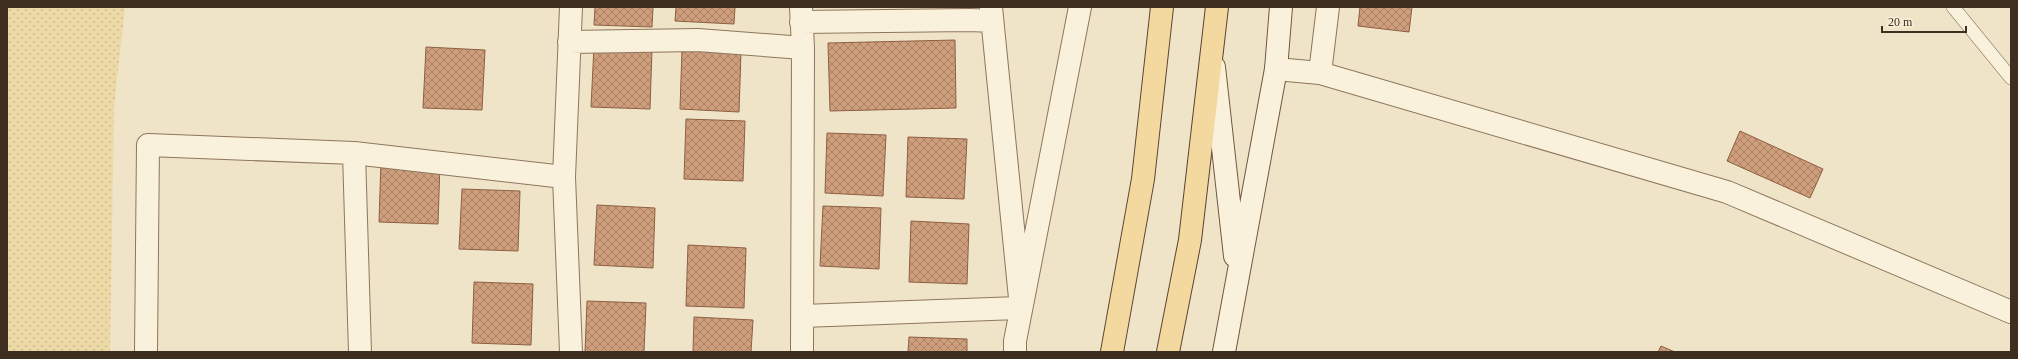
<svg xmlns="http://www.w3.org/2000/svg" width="2018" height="359" viewBox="0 0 2018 359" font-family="'Times New Roman',serif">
<defs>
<pattern id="sand-dots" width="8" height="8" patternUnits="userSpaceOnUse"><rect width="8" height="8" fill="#ecd9a5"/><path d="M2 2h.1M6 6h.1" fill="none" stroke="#cbbb8e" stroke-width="1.8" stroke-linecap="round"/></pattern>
<pattern id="building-cross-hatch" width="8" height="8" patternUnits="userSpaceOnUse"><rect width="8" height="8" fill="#cf9f7d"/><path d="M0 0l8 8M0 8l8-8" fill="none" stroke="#a98266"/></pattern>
</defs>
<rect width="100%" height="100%" fill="#f0e4c8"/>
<path fill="url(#sand-dots)" d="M7 7H125L114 106 110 352H7Z"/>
<path fill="url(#building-cross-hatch)" stroke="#8d5f41" d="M595 7H653L652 27 594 25Z
M676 7H735L734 24 675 21Z
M1360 7H1412L1409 32 1358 26Z
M955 40 956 108 830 111 828 43Z
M594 46 652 49 650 109 591 107Z
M426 47 485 50 482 110 423 108Z
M682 49 741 52 739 112 680 109Z
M686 119 745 121 743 181 684 179Z
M1740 131 1823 169 1810 198 1727 161Z
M827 133 886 135 883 196 825 193Z
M908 137 967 139 964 199 906 197Z
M381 161 440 163 438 224 379 222Z
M462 189 520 191 518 251 459 249Z
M597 205 655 208 653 268 594 265Z
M823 206 881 208 879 269 820 266Z
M911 221 969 224 967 284 909 282Z
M688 245 746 248 744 308 686 306Z
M474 282 533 284 531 345 472 343Z
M587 301 646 303 644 352H585Z
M694 317 753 320 751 352H693Z
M909 337 967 339V352H908Z
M1661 346 1675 352H1658Z"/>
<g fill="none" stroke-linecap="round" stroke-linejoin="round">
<g stroke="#8d765c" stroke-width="14">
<path id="lane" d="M1953 7 2011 78"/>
</g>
<g stroke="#8d765c" stroke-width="24">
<path id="street" d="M801 7 803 48 802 352
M801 22 970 20 992 21
M569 42 698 40 803 48
M1276 69 1320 73 1727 192 2011 312
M1320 73 1328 7
M354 153 564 177
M803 316 1021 308 991 7
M146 352 148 145 354 153 360 352
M571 352 564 177 571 7
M1015 352V341L1080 7"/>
</g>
<g stroke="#6f573f" stroke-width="24">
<path id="secondary" d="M1214 67 1235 256
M1224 352 1276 69 1281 7"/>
</g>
<g stroke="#5b4430" stroke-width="24">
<path id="primary" d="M1112 352 1143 179 1162 7
M1168 352 1190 240 1217 7"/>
</g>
<use href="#lane" stroke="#faf1dc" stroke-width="13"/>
<use href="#street" stroke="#faf1dc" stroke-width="22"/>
<use href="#secondary" stroke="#faf1dc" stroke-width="22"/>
<use href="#primary" stroke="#f3d9a0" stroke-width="22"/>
</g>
<rect width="2018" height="359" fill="none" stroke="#3d2e20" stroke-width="16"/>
<path d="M1882 26v6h84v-6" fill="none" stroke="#3d2e20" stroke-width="2"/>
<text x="1888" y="26" font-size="12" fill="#3d2e20" stroke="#f7eed8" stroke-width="3" paint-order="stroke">20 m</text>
</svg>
